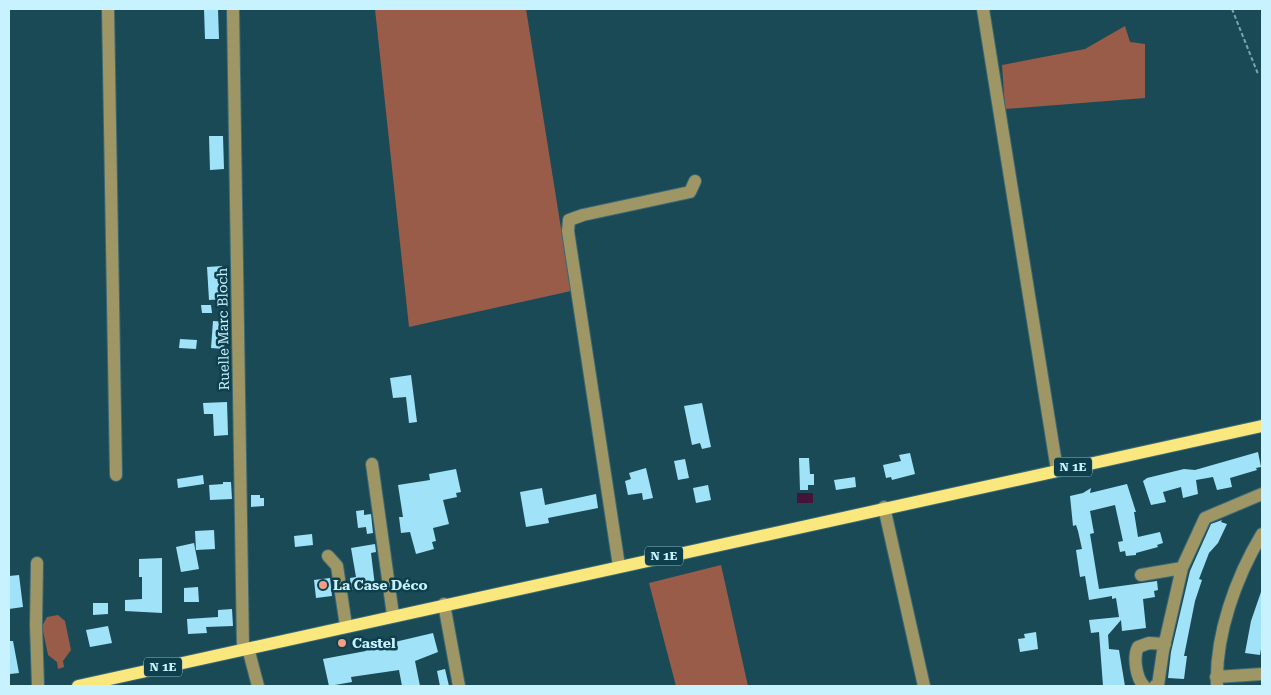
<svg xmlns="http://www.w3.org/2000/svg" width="1271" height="695" viewBox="0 0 1271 695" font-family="'Roboto Serif',serif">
<rect width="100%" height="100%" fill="#1b4a57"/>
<path fill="#995c48" d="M375 9H526L571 291 409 327Z
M1125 26 1130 42 1145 44V98L1005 109 1002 65 1085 49Z
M721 565 748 686H676L649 583Z
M58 615 65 621 71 650 63 661 64 667 58 669 57 662 48 655 42 626 47 617Z"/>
<path fill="#461439" d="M797 493H813V503H797Z"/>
<path fill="#a0e3f8" d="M204 9H218L219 39H205Z
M209 136H223L224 169 210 170Z
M222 266 223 299 209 300 207 267Z
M201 305H211L212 313H202Z
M213 321 226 322 224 349 211 348Z
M180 339 197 340 196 349 179 348Z
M411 375 417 422 409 423 406 397 393 398 390 378Z
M227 402 228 435 214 436 213 414H204L203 403Z
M702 403 711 447 702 449 700 443 692 445 684 406Z
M1258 452 1261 467 1256 468 1257 470 1230 478 1232 487 1217 490 1213 477 1196 480 1198 494 1183 498 1181 487 1163 492 1166 502 1151 505 1143 481 1147 478 1184 469 1195 470Z
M910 453 915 474 892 480 891 477 886 478 883 465 901 461 899 455Z
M799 458H809L810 474H814V485H808V490H800Z
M685 459 689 478 678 480 674 461Z
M646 468 653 498 643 500 642 493 628 495 625 481 631 479 629 473Z
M456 469 461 492 456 493 457 497 443 500 449 524 433 528 436 541 432 542 434 549 416 554 410 532 401 533 399 517H403L398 485 430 480 429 474Z
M203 475 204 484 178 488 177 479Z
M855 477 856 487 836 490 834 480Z
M223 482H231L232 499 210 500 209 485 223 484Z
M1127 484 1136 512H1134L1138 537 1160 532 1163 543 1157 545 1158 547 1136 553V555L1126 556 1125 551 1120 552 1118 542 1123 541 1115 505 1090 511 1094 533 1090 534 1099 589 1157 581 1158 590 1154 591 1155 597 1143 599 1146 628 1122 631 1121 620 1108 635 1109 649 1119 650 1125 686H1103L1099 632 1091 633 1089 620 1119 617 1116 598 1112 599V596L1089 600 1085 576 1080 577 1076 550 1082 549 1078 531 1076 525 1073 526 1070 496 1083 493 1091 488 1090 493Z
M708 485 711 500 696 503 693 488Z
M542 488 545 505 596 494 598 508 548 518 549 523 526 527 520 492Z
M251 495H260V498H264V506L251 507Z
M364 510V515L371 514 373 533 367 534 366 527 358 528 356 511Z
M1222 520 1221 522 1227 524 1218 543 1209 553 1199 579 1202 580 1195 601 1184 656H1187L1184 679 1168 678 1171 652 1190 571 1211 524Z
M214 530 215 549 196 550 195 531Z
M312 534 313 545 295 547 294 536Z
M194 543 199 569 181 572 176 547Z
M375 544 376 552 371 553 375 586 351 590 350 578 356 577 351 548Z
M162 558V613L125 611V600L142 599V577H139V559Z
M19 575 23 607 9 609V576Z
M330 578 332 596 316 598 314 580Z
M198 587 199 602H184V588Z
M1261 592 1262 643 1260 655 1245 653 1251 621Z
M93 603H108V614L93 615Z
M232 609 233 626 206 627 207 633 188 634 187 619 218 617V610Z
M108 626 112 643 90 647 86 630Z
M1036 632 1038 649 1020 652 1018 639 1025 638 1024 634Z
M433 633 438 652 415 661 420 686H402L399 670 351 677 352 682 329 686 323 659 366 651 365 649Z
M9 641H13L19 673 10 674Z
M445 669 449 686H440L437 671Z"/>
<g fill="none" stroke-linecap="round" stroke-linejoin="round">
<g stroke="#3a6875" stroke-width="14">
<path id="minor" d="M108 9 116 475
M233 9 243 649
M983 9 1057 470
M372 464 393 615
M884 507 924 686
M328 556 337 566 346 626
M37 563 36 625 38 686
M619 566 568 231 569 220 583 215 690 192 695 181
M1141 575 1182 568
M444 604 459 686
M248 648 258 686
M1216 677 1262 674
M1144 686C1136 678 1133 657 1138 647L1149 643 1165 644
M1155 686 1158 685 1163 651 1182 568 1205 518 1262 494
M1217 686C1215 635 1236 577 1262 534"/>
</g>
<g stroke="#3a6875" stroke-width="14">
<path id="major" d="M78 686 1262 426"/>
</g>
<path stroke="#79a5b2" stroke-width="2" stroke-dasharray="4 2.5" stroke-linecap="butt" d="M1232 9 1258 74"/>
<use href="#minor" stroke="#9f9665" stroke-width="12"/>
<use href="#major" stroke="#fae77d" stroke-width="12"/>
</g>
<g fill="#f39f83" stroke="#0e3f4c" stroke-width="2">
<circle cx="323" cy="585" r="5"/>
<circle cx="342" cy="643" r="5"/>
</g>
<g text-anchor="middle" stroke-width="5" stroke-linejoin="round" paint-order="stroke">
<g fill="#0e3f4c" stroke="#91bcc9" stroke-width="1">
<rect x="1054" y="457.5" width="38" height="19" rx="4"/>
<rect x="645" y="546.5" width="38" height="19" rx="4"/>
<rect x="144" y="657.5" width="38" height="19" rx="4"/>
</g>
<g font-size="12" font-weight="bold" fill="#c9f2ff">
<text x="1073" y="471">N 1E</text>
<text x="664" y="560">N 1E</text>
<text x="163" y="671">N 1E</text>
</g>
<g font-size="14" fill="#c9f2ff" stroke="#0e3f4c">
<text transform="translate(223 329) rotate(-91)" y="5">Ruelle Marc Bloch</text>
</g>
<g font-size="14" font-weight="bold" fill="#c9f2ff" stroke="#0e3f4c" text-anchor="start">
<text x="333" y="590">La Case Déco</text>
<text x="352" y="648">Castel</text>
</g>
</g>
<rect width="1271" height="695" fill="none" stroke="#c9f2ff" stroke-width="20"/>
</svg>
